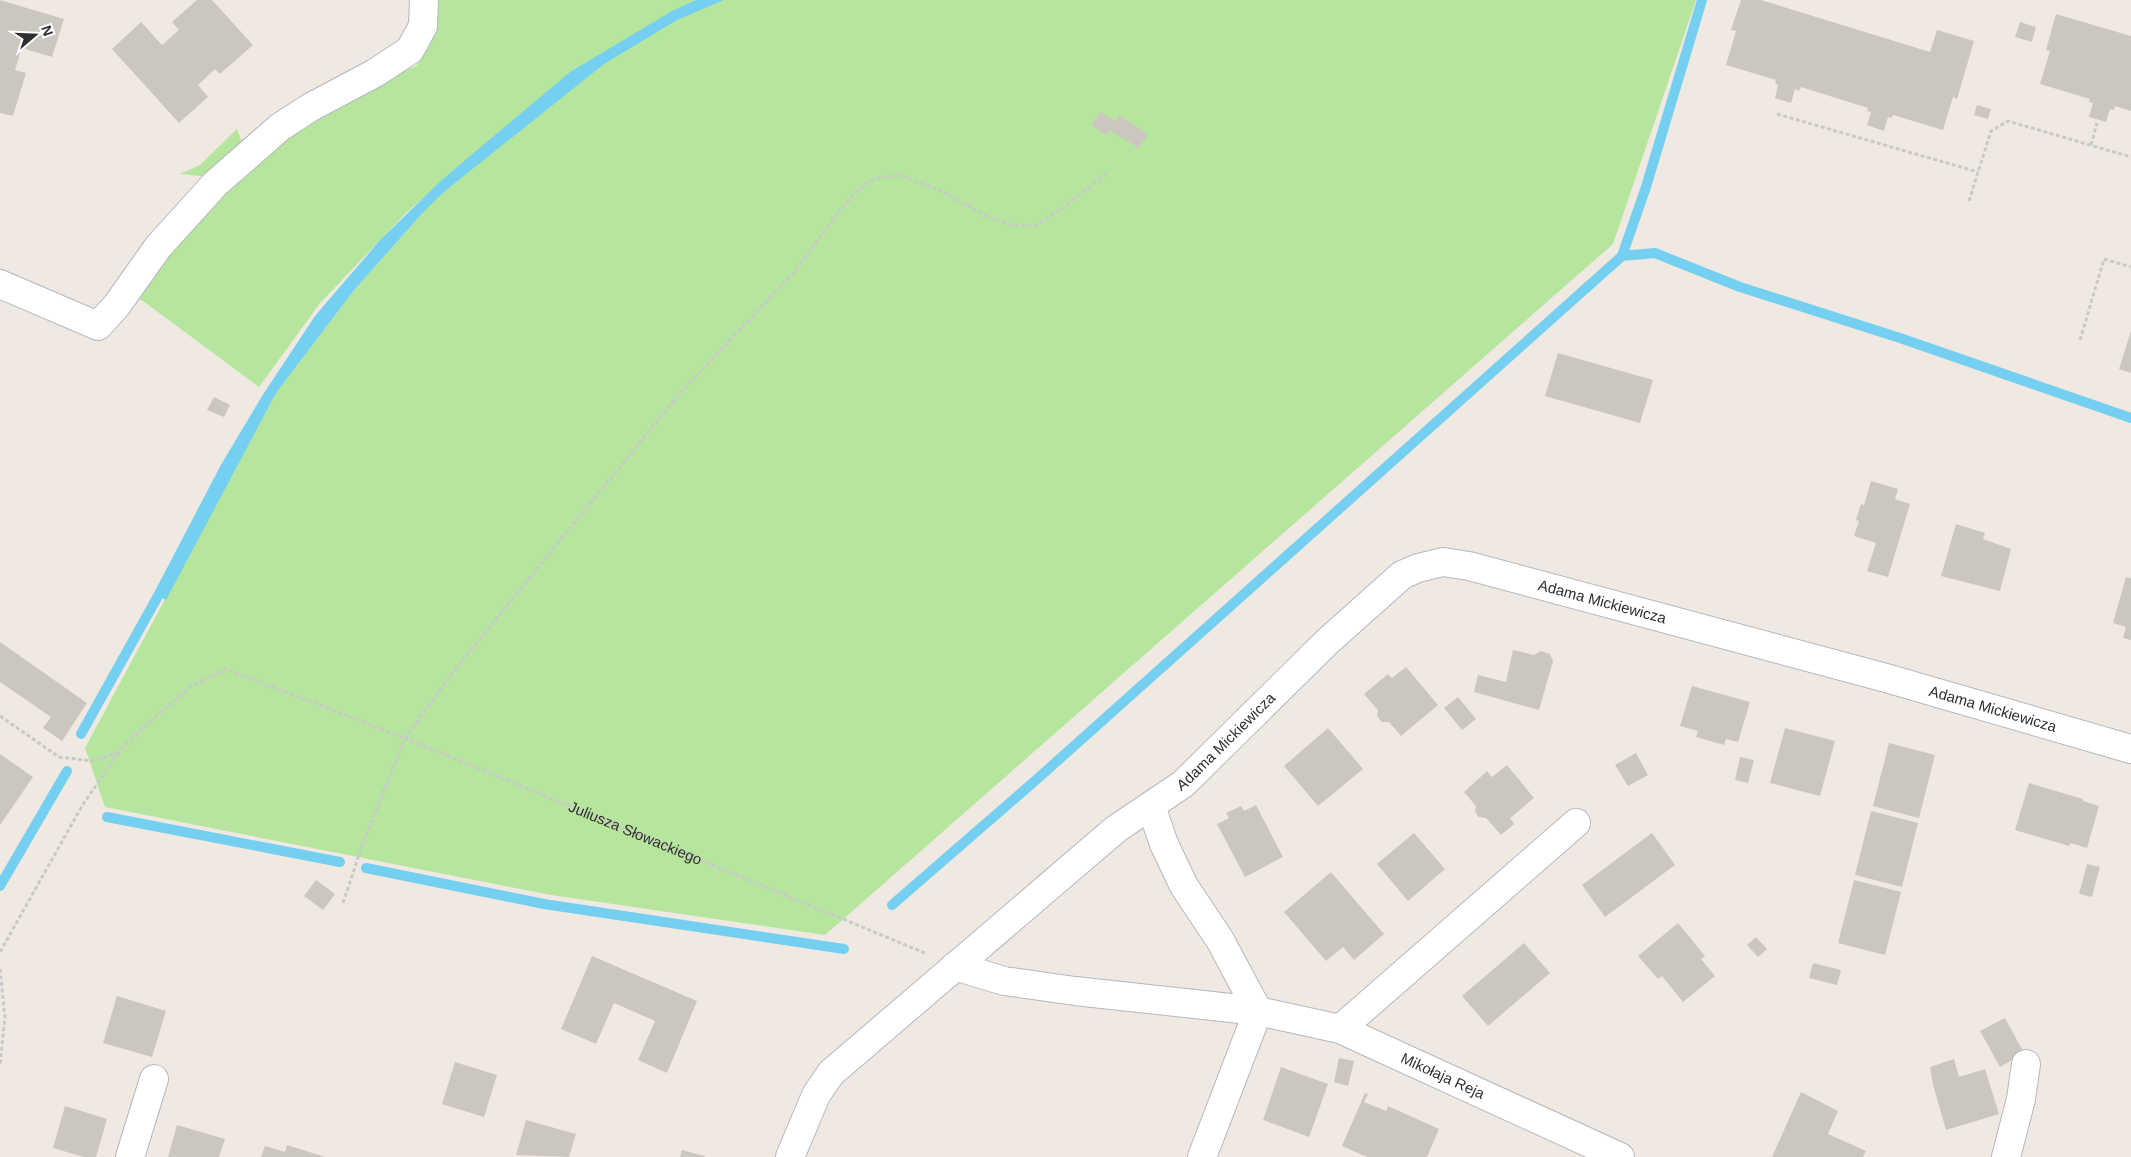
<svg xmlns="http://www.w3.org/2000/svg" width="2131" height="1157" viewBox="0 0 2131 1157" font-family="Helvetica,sans-serif">
<rect width="100%" height="100%" fill="#efe9e1"/>
<path fill="#b6e59e" d="M434 0H1696L1613 244 825 935 551 895 105 807 85 748 276 393 355 289 435 199 514 134 506 126 405 214 320 303 259 387 139 298 197 214 260 155 323 111 377 82 416 66 431 44Z
M237 129 243 145 211 177 180 174 200 165Z"/>
<path fill="#75cff0" d="M708 0H724L677 20 604 64 435 199 355 289 276 393 166 600 158 596C207 501 255 405 319 319 366 256 425 201 484 150 514 125 542 97 574 75 615 46 661 21 708 0Z"/>
<g fill="none" stroke-linecap="round" stroke-linejoin="round">
<path stroke="#75cff0" stroke-width="10" d="M1622 256 1646 187 1702 0
M81 734 158 596 226 466 268 396 319 319 385 242 447 182 573 76 675 15 708 0
M107 817 340 862
M366 868 544 904 844 949
M0 886 67 771
M892 905 1036 780 1622 256 1655 253 1740 287 1900 338 2131 418"/>
</g>
<path fill="#cbc7bf" d="M0 0 64 19 52 57 22 48 15 70 26 73 13 116 0 113Z
M197 0H212L253 45 220 74 215 69 198 85 208 97 179 123 112 49 141 22 162 45 179 30 172 22Z
M1741 0H1761L1930 52 1937 30 1974 41 1957 99 1953 97 1943 130 1893 115 1892 118 1888 117 1884 131 1867 125 1871 112 1867 111 1868 108 1801 87 1799 91 1795 89 1791 103 1775 98 1778 85 1775 83 1776 80 1726 65 1736 31 1731 30Z
M2056 14 2131 36V111L2115 106 2114 110 2110 109 2106 122 2089 117 2093 103 2089 102 2090 99 2040 84 2050 51 2046 50Z
M2020 22 2036 27 2032 42 2015 37Z
M1977 105 1991 109 1988 119 1974 115Z
M1100 112 1115 121 1119 115 1148 134 1139 148 1109 130 1106 135 1091 125Z
M2131 331V373L2119 369Z
M1558 353 1653 380 1640 423 1545 396Z
M214 397 230 405 224 417 207 410Z
M1871 481 1898 489 1895 499 1910 504 1888 577 1867 571 1876 543 1854 536 1859 521 1856 520 1861 504 1864 505Z
M1956 524 1985 533 1983 539 2011 549 2000 591 1941 576Z
M2126 577 2131 578V640L2123 638 2126 627 2113 623Z
M0 642 87 703 62 741 43 728 51 717 0 682Z
M1513 650 1534 655 1541 651 1550 654 1553 661 1539 710 1474 692 1478 675 1506 682Z
M1406 667 1438 705 1401 736 1389 722H1382L1377 716 1378 710 1364 694 1388 674 1392 678Z
M1692 686 1750 702 1738 742 1726 739 1724 745 1696 737 1698 731 1680 726Z
M1458 697 1476 719 1462 730 1444 708Z
M1328 728 1363 769 1318 806 1284 766Z
M1785 728 1835 741 1820 796 1770 783Z
M1889 743 1935 755 1919 818 1873 806Z
M1636 753 1648 775 1628 786 1615 765Z
M0 754 33 777 0 825Z
M1740 757 1754 760 1748 783 1735 780Z
M1507 765 1534 798 1510 818 1514 824 1501 835 1486 818 1479 817 1475 812 1476 806 1464 792 1487 771 1492 777Z
M2029 783 2083 799V801L2099 806 2087 848 2071 843 2069 846 2015 830Z
M1256 805 1283 857 1245 877 1217 824 1229 818 1226 813 1241 806 1244 811Z
M1871 811 1918 823 1902 887 1855 875Z
M1414 833 1445 869 1408 901 1377 864Z
M1652 833 1675 865 1605 917 1582 885Z
M2087 864 2100 867 2092 897 2079 894Z
M1331 872 1384 934 1354 960 1343 947 1326 961 1284 912Z
M316 880 335 894 323 910 304 896Z
M1854 880 1901 892 1885 955 1838 943Z
M1678 923 1705 956 1701 959 1715 976 1683 1002 1662 976 1658 979 1638 956Z
M1756 937 1767 949 1758 957 1747 945Z
M1524 943 1550 973 1488 1026 1462 996Z
M592 956 697 1001 667 1073 638 1060 655 1021 614 1003 596 1044 561 1029Z
M1813 963 1841 970 1837 985 1809 978Z
M117 996 166 1011 152 1057 103 1043Z
M2005 1018 2024 1053 2000 1067 1980 1031Z
M1339 1058 1354 1061 1348 1086 1334 1082Z
M1954 1059 1959 1077 1985 1069 1999 1114 1946 1130 1933 1085 1930 1067Z
M455 1062 497 1075 484 1117 442 1104Z
M1281 1067 1328 1084 1309 1137 1263 1120Z
M1801 1092 1838 1111 1828 1134 1866 1151 1863 1157H1772Z
M1365 1093 1368 1094 1364 1102 1386 1111 1388 1106 1439 1129 1427 1157H1367L1342 1146Z
M65 1106 107 1119 96 1157H84L53 1148Z
M526 1120 576 1134 569 1157 516 1155Z
M177 1125 225 1139 219 1157H168Z
M287 1145 325 1157H261L265 1146 285 1152Z
M682 1150 705 1156V1157H680Z"/>
<g fill="none" stroke-linecap="round" stroke-linejoin="round">
<g stroke="#b4b7c1" stroke-width="30">
<g id="minor">
<path d="M0 284 98 326 117 305 158 247 215 184 280 127 311 107 375 73 410 50 423 26 424 0"/>
<path d="M1151 806 1164 844 1184 886 1220 940 1258 1011 1202 1157"/>
<path id="s2" d="M955 966 1004 981 1075 991 1258 1011 1340 1029 1620 1157"/>
<path d="M1340 1029 1576 823"/>
<path d="M130 1157 154 1079"/>
<path id="s3" d="M790 1157 816 1095 831 1073 1116 829 1183 784 1328 641 1402 575 1418 568 1443 562 1469 566 1886 678 2131 749"/>
<path d="M2006 1157 2021 1099 2026 1064"/>
</g>
</g>
<g stroke="#c9c9c9" stroke-width="3" stroke-dasharray="4 2.5" stroke-linecap="butt">
<path d="M1777 114 1978 172"/>
<path d="M2091 145 2097 123"/>
<path d="M1969 201 1991 131 2008 121 2131 157"/>
<path d="M2080 340 2104 259 2131 267"/>
<path id="s1" d="M0 716 59 757 93 761 118 752 155 717 193 685 226 669 405 738 925 953"/>
<path d="M343 903 364 840 405 738 457 667 680 393 795 271 837 214 857 191 874 179 899 175 937 189 988 217 1013 225 1034 226 1060 210 1107 173"/>
<path d="M0 952 82 806 118 753"/>
<path d="M0 969 5 1017 0 1065"/>
</g>
<use href="#minor" stroke="#fff" stroke-width="28"/>
</g>
<g text-anchor="middle" stroke-width="4" stroke-linejoin="round" paint-order="stroke">
<g font-size="15" fill="#2e2e2e" stroke="#fff">
<text dy="5" stroke="none"><textPath href="#s3" startOffset="1060">Adama Mickiewicza</textPath></text>
<text dy="5" stroke="none"><textPath href="#s3" startOffset="1465">Adama Mickiewicza</textPath></text>
<text dy="5" stroke="none"><textPath href="#s3" startOffset="610">Adama Mickiewicza</textPath></text>
<text dy="5" stroke="none"><textPath href="#s1" startOffset="711">Juliusza Słowackiego</textPath></text>
<text dy="5" stroke="none"><textPath href="#s2" startOffset="504">Mikołaja Reja</textPath></text>
</g>
</g>
<g transform="translate(35 35) rotate(71)" stroke="#ffffff" stroke-width="4" paint-order="stroke">
<path d="M0-4L9 19L0 12L-9 19Z" fill="#2e2e2e"/>
<text y="-8" font-size="14" font-weight="bold" text-anchor="middle" fill="#2e2e2e">N</text>
</g>
</svg>
